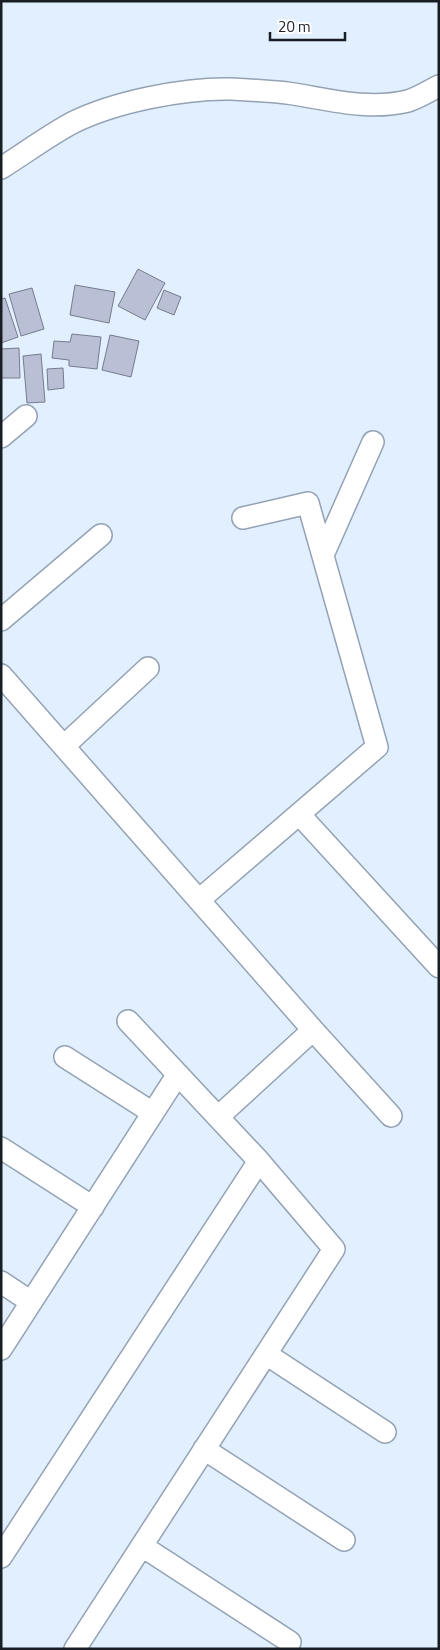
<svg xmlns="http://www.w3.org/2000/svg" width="440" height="1650" viewBox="0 0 440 1650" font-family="'Titillium Web',sans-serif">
<rect width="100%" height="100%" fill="#e1effe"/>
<path fill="#b9bfd5" stroke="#767b8f" d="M138 269 165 283 145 320 118 306Z
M75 285 115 292 109 323 70 315Z
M32 288 44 329 21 336 9 294Z
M164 290 181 297 174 315 157 308Z
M5 298 18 337 1 343V299Z
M72 334 101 337 97 369 69 366V360L52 358 54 341 70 342Z
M110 335 139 341 131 377 102 370Z
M19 348 20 378H1V349Z
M41 354 45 402 27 403 23 356Z
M63 368 64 388 48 390 47 369Z"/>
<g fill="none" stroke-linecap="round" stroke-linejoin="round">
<g stroke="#93a2b4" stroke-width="24">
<path id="street" d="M1 168C25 153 48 136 72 123 114 102 183 88 231 89 250 90 269 91 287 93 328 99 367 111 408 101 418 98 429 91 439 86
M1 437 26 416
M323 555 373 442
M1 620 101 535
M1 675 313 1030 218 1117
M64 746 148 668
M299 814 439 967
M199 900 377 747 308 503 243 518
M313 1030 391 1116
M65 1057 153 1113
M1 1148 93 1207
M1 1282 31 1302
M1 1349 178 1074
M266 1354 385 1432
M204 1449 344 1540
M142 1546 290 1642
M1 1557 259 1161 128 1021
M75 1649 334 1249 259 1161"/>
</g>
<use href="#street" stroke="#fff" stroke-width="21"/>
</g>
<rect width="440" height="1650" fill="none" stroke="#191e25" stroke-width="5"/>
<path d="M270 32v8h75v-8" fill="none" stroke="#191e25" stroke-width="2.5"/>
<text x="278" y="32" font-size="15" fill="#191e25" stroke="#ffffff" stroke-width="4" paint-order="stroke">20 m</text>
</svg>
